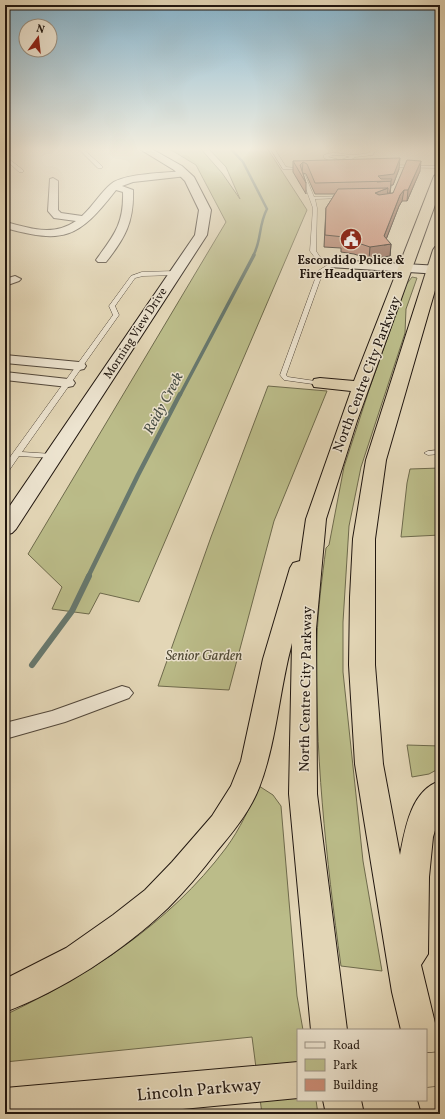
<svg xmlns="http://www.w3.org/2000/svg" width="445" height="1119" viewBox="0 0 445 1119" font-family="Vollkorn,serif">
<rect width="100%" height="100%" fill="#e3d6b6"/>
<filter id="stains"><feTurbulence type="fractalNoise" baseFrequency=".005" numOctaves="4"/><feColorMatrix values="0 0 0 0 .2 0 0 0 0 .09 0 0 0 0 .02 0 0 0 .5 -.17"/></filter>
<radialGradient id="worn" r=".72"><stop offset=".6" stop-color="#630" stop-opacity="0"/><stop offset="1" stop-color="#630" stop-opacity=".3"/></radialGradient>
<path fill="#bbbc89" stroke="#6e6a4c" d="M168 148H200L222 173 240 199 226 167 208 148H267L307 210 139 602 100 593 89 614 52 609 62 587 28 554 226 222 196 165Z
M412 277 417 278 406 309 405 333 361 467 349 526 343 622V672L363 861 382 971 341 966C326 858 314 748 317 639 318 608 322 578 326 548L329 545 344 467 369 390 406 285Z
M268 386 327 391 274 521 229 690 158 686 211 537Z
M440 468V535L401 537 407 483 410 469Z
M407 745 440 746V768L429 774 412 777Z
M259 786 273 795 281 806 297 996 303 1030H298V1100H316L318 1114H262L252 1037 5 1062V1015C89 975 169 924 226 848 240 829 250 807 259 786Z"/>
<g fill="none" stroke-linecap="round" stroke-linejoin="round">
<path stroke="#67786e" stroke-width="2.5" d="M230 148 243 162 267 209C258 226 262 240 253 256"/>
<path stroke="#67786e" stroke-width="3.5" d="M180 395 254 255"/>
<path stroke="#67786e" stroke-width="4.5" d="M88 577 138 475 180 394"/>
<path stroke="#67786e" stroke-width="6" d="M32 665 72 611 89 576"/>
<g stroke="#52473a" stroke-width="1">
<path id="lane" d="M78 148H82L102 166V168H98Z
M270 148H274L286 167 306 169 304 170 283 169Z
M372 148H376L373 155 355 157 349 161 340 163 331 161 324 158V155C334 151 341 154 350 155 356 155 363 154 369 153ZM332 155H343L350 157 340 160 328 157Z
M5 156 23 170V172H19L5 159Z
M388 165 440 166V168L386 167Z
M303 174 305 175 314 197 344 196 346 197 344 198 315 199 317 208 316 251 320 257 337 264 323 272 286 375 288 377 322 382 323 383 320 385 284 380 280 375 318 271 329 264 316 259 310 251 313 208 301 175Z
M142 272 175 271 178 273 175 275 143 276 135 278 115 306 119 315 22 452 53 454 57 456 53 458 19 456 8 472H5V464L113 315 109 306 131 276Z
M440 450V454L428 455 424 453 428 451Z"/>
</g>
<g stroke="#52473a" stroke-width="2">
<path id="street" d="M184 171 188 174 187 176 133 182 122 186 133 190C134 222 125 238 106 262H98L96 260C114 235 124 224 123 192L116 190C78 239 64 244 5 228V222C31 228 52 237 76 221L54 218 48 211 50 179 53 178 58 181V210L61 213 82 216C93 206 101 192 111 184 124 173 167 173 184 171Z
M15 276 21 279 19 281 5 286V279Z
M5 355 79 362 84 363 86 366 84 369 79 370 5 363Z
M5 372 68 379 73 380 75 383 73 386 68 387 5 380Z
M122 686 129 688 133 693 129 698 65 722 5 739V723L52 711Z"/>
</g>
<g stroke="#211710" stroke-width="2">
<path id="secondary" d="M138 148H150L182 166 194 177 211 210 207 235 16 529 12 533 5 535V513L195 235 199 210 185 181 174 170Z
M334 260 440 266V274L329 267 327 264 329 261Z"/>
</g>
<g stroke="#211710" stroke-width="2">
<path id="highway" d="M440 173V191L357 421 326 519 316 629 317 794 347 1030H311L289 794 292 643C279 691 277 741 259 788 250 811 233 832 217 851 202 871 186 890 168 908 123 951 63 990 5 1012V979L66 948 113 915 145 890 172 862 212 816 231 786 241 761 263 659 290 568 293 563 300 561 306 519 351 391 314 387 312 383 314 379 320 378 354 381 434 176Z
M440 246V273L386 460 375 539V665L383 764 400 855C405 829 411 790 440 781V814L433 837 429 877 428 954 421 965 435 1023 440 1022V1114H422L418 1100H426V1030H401L392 992 355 764 349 665 350 597 353 539 366 460 433 250 435 247Z
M298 1062V1098L130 1114H5V1088Z
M323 1100H361L364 1114H326Z"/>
</g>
<use href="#lane" fill="#ede4d0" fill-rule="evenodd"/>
<use href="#street" fill="#ede4d0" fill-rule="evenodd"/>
<use href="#secondary" fill="#ede4d0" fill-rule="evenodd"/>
<use href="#highway" fill="#e3d6b6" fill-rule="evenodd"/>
<g stroke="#211710" stroke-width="35" stroke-linecap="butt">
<path id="highway-bridge" d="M426 1070 440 1069"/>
</g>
<use href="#highway-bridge" stroke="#e3d6b6" stroke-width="34"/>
</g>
<path fill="#ae7763" stroke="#211710" d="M293 161 399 169 393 185H391L390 193H387V194L393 193 420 171 407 201H402L399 206 386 239 391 244 390 256 369 259 354 254 341 252V248L324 247 326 208 335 194H315L306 174 303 173 306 183V194L293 172Z"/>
<path fill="#8d6150" stroke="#211710" d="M400 158 399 169 393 185H391L390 193 391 181 377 182 378 176Z
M421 161 420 171 407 201 408 190Z
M303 162 302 173 300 165Z
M388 188 387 199 375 193Z
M404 190 402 201 399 206 384 245 391 244 390 256 369 259 370 247 384 236 400 195Z"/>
<path fill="#ca8a73" stroke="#211710" d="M400 158 394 174 378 176 381 179H392L391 181 317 183H315L307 164 303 162 300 165 306 183 293 161Z
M407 160 421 161 408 190H404L400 195 384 236 391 244 370 247 355 242 342 241 344 237 325 235 326 208 338 189 388 188 375 193 379 195 393 193Z"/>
<linearGradient id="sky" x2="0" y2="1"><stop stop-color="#87b6d0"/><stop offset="0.49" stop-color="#f2edde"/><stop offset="1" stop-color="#f2edde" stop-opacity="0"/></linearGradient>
<rect width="445" height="304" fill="url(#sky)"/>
<defs>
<g id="civic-disc" transform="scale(1.15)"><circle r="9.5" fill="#8f2418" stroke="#ede4d0"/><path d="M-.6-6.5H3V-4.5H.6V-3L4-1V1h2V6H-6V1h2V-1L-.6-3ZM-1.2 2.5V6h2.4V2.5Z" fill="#fff"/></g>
</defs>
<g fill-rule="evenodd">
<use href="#civic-disc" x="351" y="239"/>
</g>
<g text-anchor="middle" stroke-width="3" stroke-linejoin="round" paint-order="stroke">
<g font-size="12" font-weight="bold" fill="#211710" stroke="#ede4d0">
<text x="351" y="264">Escondido Police &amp;<tspan x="351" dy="14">Fire Headquarters</tspan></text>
</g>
<g font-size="12" fill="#211710" stroke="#ede4d0">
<text transform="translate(135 333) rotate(-57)" y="4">Morning View Drive</text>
</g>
<g font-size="14" fill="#211710" stroke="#ede4d0">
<text transform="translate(366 374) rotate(-69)" y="5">North Centre City Parkway</text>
<text transform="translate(305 689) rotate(-89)" y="5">North Centre City Parkway</text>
</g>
<g font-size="14" font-style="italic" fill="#4f4934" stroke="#ede4d0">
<text x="204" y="660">Senior Garden</text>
</g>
<g font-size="15" font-style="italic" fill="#4a5047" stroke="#ede4d0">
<text transform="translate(163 403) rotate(-62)" y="5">Reidy Creek</text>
</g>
<g font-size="17" fill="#211710" stroke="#ede4d0">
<text transform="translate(199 1089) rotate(-5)" y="6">Lincoln Parkway</text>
</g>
</g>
<rect width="445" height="1119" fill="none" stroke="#e3d6b6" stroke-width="20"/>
<rect x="6" y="6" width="433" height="1107" fill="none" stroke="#211710" stroke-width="2"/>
<rect x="10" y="10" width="425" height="1099" fill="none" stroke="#211710"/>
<rect x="297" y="1029" width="130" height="72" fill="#ede4d0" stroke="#9b9283"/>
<rect x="305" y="1042" width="20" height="6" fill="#ede4d0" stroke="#9b9283"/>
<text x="333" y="1049" font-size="12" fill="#211710">Road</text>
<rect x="305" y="1059" width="20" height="12" fill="#bbbc89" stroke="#9b9283"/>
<text x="333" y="1069" font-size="12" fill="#211710">Park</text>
<rect x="305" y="1079" width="20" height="12" fill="#ca8a73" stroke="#9b9283"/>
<text x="333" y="1089" font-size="12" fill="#211710">Building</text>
<g transform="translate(38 38) rotate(15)"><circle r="19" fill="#ede4d0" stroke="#9b9283"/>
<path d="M0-3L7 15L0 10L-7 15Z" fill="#8f2418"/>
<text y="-6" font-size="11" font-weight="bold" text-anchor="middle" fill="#211710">N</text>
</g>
<rect width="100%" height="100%" filter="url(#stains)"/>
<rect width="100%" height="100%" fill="url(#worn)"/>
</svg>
